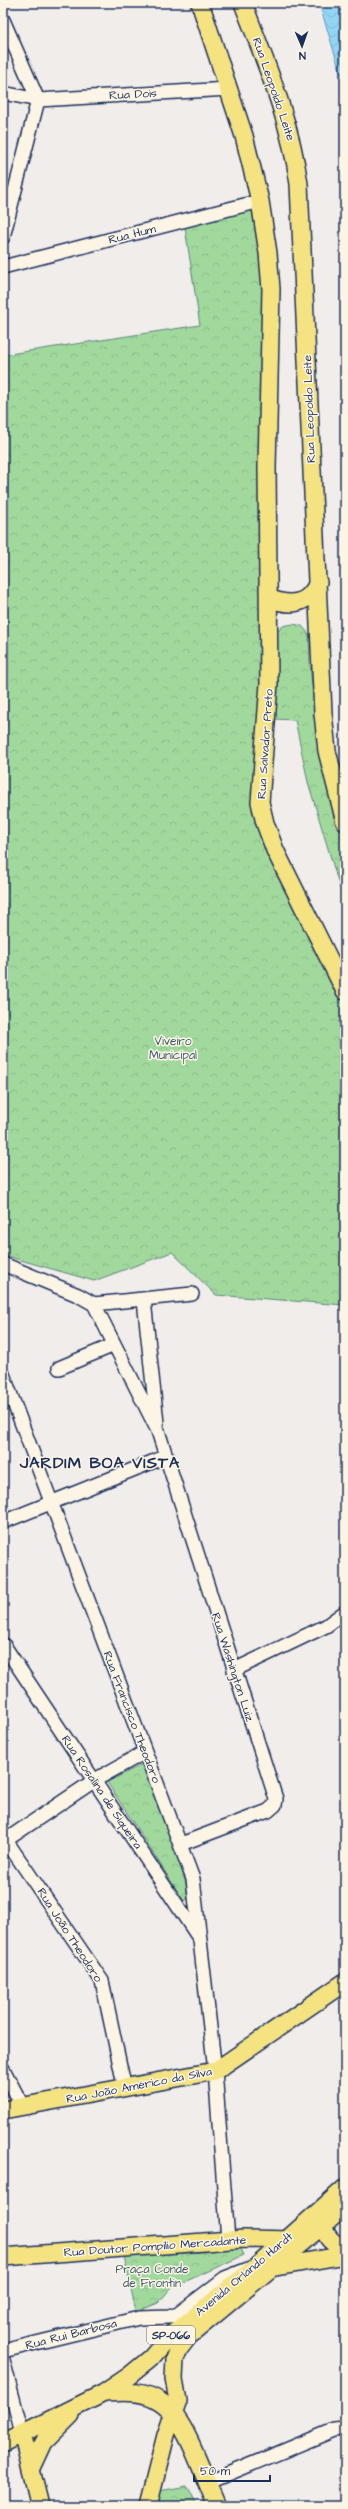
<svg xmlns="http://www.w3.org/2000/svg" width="348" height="2509" viewBox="0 0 348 2509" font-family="'Architects Daughter',sans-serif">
<defs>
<pattern id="forest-crowns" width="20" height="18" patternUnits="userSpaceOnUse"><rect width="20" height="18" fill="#a1d99d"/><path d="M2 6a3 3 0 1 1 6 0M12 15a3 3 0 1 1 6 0" fill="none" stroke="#8abb8a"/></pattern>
<pattern id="water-waves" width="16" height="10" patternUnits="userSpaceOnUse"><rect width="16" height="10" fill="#92d6f4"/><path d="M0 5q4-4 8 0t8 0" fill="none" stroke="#7db8d4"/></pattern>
</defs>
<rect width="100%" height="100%" fill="#f0edea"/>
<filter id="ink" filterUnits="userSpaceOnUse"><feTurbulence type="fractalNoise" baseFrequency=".025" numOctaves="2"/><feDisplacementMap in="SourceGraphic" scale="8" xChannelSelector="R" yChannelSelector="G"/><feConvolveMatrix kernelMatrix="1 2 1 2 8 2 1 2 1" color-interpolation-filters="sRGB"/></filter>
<g filter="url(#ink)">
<path fill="url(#forest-crowns)" stroke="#5e847e" d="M260 201 267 489 261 694 252 812 268 831 345 990V1305L216 1295 172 1252 94 1281 3 1255V355L200 325 184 221Z
M293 624 302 626 309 634 310 665 317 735 327 787 345 835V905L308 782 295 720 274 719V635L283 626Z
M143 1764 175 1847 190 1897 184 1901 107 1782Z
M239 2245 244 2255 171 2288 158 2303 136 2312 124 2256 203 2252Z
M187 2486 197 2506H151L153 2492Z"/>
<path fill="url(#water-waves)" stroke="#6293b8" d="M319 3H345V87Z"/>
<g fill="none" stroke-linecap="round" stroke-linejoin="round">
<g stroke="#1b2f5e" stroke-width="16">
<path id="minor" d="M3 20 38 100
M3 93 38 100 229 89
M3 237 38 100
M3 267 260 201
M3 1264 78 1295 94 1304 192 1294
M144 1300 157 1423
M94 1304 158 1431 276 1799 275 1805 268 1811 181 1844
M59 1368 114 1345
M3 1374 193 1879 215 2071 228 2240
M3 1522 167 1456
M3 1644 199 1938
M234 1670 326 1626 345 1612
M3 1836 102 1981 125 2089
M6 1840 95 1780 145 1752
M3 2069 23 2107
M3 2351 139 2318 169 2317 178 2314 225 2278 248 2269
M3 2360 22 2433
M206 2483 334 2430 345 2429"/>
</g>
<g stroke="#1b2f5e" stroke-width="20">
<path id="major" d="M200 3 244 136 260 201 268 253 271 289 267 467 269 684 260 802 265 823 275 850 345 991
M243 3C266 64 290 119 299 184L323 713 327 751 345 822
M269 598C290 607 309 605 318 582
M3 2110 215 2071 345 1982
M324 2226C326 2238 333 2245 345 2247
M3 2257 244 2239 292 2240
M276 2267 345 2255
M105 2393C124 2392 144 2390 161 2402 186 2418 204 2478 217 2506
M22 2433 40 2506
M3 2443 104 2393 129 2376 151 2358 170 2336 256 2267 345 2188
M31 2470 44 2442 71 2415
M148 2506 166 2435 178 2401 174 2379 175 2359 179 2349 189 2336 345 2207"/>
</g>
<use href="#minor" stroke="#fcf5e5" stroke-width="13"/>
<use href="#major" stroke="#f5e382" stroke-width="17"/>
</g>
</g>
<g text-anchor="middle" stroke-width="3" stroke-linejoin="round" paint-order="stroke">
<rect fill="#fcf5e5" stroke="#5e6a86" stroke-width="1" x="147" y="2326" width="48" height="18" rx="3"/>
<g font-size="11" font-weight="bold" fill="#1b2f5e">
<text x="171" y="2339">SP-066</text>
</g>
<g font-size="12" fill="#1b2f5e" stroke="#fcf5e5">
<text transform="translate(274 89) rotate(71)" y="4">Rua Leopoldo Leite</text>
<text transform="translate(133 94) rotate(-3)" y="4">Rua Dois</text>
<text transform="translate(132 234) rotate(-14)" y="4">Rua Hum</text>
<text transform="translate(309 409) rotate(-92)" y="4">Rua Leopoldo Leite</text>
<text transform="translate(265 744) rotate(-86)" y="4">Rua Salvador Preto</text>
<text transform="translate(233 1667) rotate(72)" y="4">Rua Washington Luiz</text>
<text transform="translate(132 1717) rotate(69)" y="4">Rua Francisco Theodoro</text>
<text transform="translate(102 1792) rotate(56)" y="4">Rua Rosalina de Siqueira</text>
<text transform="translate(70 1935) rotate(57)" y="4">Rua João Theodoro</text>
<text transform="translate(139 2085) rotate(-11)" y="4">Rua João Américo da Silva</text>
<text transform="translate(155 2246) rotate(-4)" y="4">Rua Doutor Pompílio Mercadante</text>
<text transform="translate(244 2274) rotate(-40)" y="4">Avenida Orlando Hardt</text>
<text transform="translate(71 2334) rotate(-14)" y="4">Rua Rui Barbosa</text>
</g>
<g font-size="12" fill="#3c5a6e" stroke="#fcf5e5">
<text x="173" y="1045">Viveiro<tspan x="173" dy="14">Municipal</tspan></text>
<text x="152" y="2273">Praça Conde<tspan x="152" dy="14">de Frontin</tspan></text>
</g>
<g font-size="16" font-weight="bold" letter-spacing="1" fill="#1b2f5e" stroke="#fcf5e5">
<text x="100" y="1468">JARDIM BOA VISTA</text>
</g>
</g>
<rect width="348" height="2509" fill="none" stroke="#fcf5e5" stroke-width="16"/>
<rect x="8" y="8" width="332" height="2493" fill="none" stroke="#1b2f5e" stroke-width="1.5" filter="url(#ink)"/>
<g transform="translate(302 46) rotate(178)" stroke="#fcf5e5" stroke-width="3" paint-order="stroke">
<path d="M0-3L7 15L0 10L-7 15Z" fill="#1b2f5e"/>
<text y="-6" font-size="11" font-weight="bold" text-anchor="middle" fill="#1b2f5e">N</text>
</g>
<path d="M194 2475v6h76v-6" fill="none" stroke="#1b2f5e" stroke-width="2"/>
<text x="200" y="2475" font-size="12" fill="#1b2f5e" stroke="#fcf5e5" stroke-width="3" paint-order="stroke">50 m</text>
</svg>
